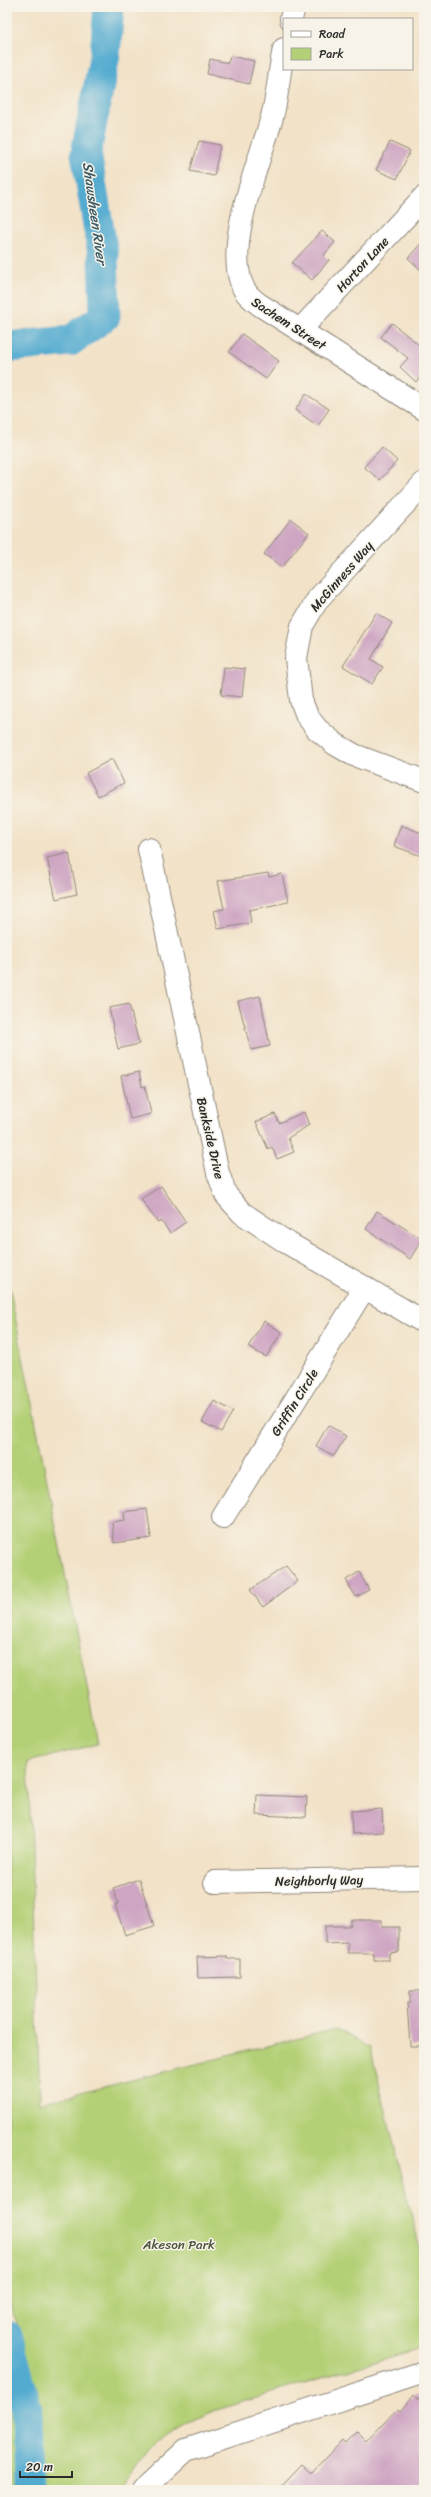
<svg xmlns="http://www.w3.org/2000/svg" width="431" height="2497" viewBox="0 0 431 2497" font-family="Sriracha,sans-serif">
<rect width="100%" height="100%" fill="#f7f3e8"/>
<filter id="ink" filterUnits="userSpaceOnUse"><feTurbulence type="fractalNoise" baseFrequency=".025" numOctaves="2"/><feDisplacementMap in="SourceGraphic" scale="8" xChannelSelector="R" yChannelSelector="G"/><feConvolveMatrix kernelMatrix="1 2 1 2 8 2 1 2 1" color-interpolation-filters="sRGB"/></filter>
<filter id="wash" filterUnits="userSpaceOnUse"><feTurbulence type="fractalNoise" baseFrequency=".012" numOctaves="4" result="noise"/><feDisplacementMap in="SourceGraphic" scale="16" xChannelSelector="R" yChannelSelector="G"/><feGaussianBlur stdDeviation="0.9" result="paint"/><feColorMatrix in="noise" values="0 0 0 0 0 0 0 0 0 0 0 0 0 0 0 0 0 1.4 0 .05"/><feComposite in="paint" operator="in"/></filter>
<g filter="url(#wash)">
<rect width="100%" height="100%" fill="#f2e2c7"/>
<path fill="#b4d076" stroke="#707e50" d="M7 1275 98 1744 28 1762 40 2103 336 2029 370 2047 424 2265V2345L414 2350 206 2413 155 2443 118 2490H7V2335L25 2399 17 2347V2322L7 2297Z"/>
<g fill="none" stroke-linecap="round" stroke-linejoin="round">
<path stroke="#53abd0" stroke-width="31" d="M7 347 70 341 105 316 103 254 86 153 105 54 109 7
M7 2335 27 2410 29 2490"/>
</g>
<g id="blocks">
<path fill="#cea5c2" d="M230 56 254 61 249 84 207 74 210 59 228 63Z
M199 141 220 145 214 176 190 171Z
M390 142 410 151 397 179 376 170Z
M322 231 335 242 324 255 329 260 312 280 292 263Z
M424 240V273L408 258Z
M392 323 424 349V372L416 382 400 367 408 358 381 337Z
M242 334 279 361 266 379 229 352Z
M306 394 329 409 318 426 295 410Z
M382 447 397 461 380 480 364 467Z
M291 519 309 533 282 567 264 554Z
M376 613 392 623 371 659 383 667 372 684 343 666Z
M224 667 245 669 242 697 221 695Z
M112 759 124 783 98 796 86 773Z
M401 825 424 834V857L394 846Z
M69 853 77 894 56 899 47 858Z
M268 873 269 877 282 874 288 902 249 910 251 923 218 929 214 911 224 909 218 881Z
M260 996 270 1046 251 1050 238 1001Z
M129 1004 139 1044 118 1049 109 1008Z
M139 1072 142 1087 145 1086 151 1114 130 1119 121 1076Z
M304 1112 309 1125 288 1138 294 1152 277 1159 272 1147 268 1149 256 1122 275 1114 279 1123Z
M161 1186 186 1222 170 1233 161 1221 158 1223 141 1199Z
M377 1211 422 1239 410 1259 366 1229Z
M264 1321 282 1332 266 1357 248 1347Z
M214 1401 233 1411 221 1432 202 1422Z
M328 1425 346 1436 334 1456 316 1446Z
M147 1509 151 1538 114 1543 112 1522 125 1520 124 1512Z
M286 1566 298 1581 263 1607 250 1590Z
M359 1572 369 1590 356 1597 346 1580Z
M257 1795 307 1797 306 1817 256 1815Z
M382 1809 383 1832 352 1834 351 1811Z
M139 1879 154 1926 125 1935 115 1904H118L113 1888Z
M351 1920H382V1927H399V1952L389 1953V1960H374V1953H348V1943L325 1944V1926H351Z
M227 1956V1959H240V1977L198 1978 197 1957Z
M410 1991H424V2046H410L407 2003H410Z
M414 2395 424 2404V2490H277L302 2464 312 2473 342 2441 345 2444 357 2431 367 2441 397 2409 400 2411Z"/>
</g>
</g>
<g filter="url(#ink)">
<use href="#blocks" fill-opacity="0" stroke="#8e8679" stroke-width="1"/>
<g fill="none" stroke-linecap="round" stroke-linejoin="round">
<g stroke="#8e8679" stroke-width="24">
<path id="minor" d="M291 19 294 7
M284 49C279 71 278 95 272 117 260 162 226 238 241 282 244 293 252 299 260 305L424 409
M300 330 424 197
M424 483 318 599 302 626 296 658 301 700 307 716 317 729 335 744 354 755 424 781
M149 849 218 1173 226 1195 242 1213 286 1242 424 1322
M223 1517 365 1287
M215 1882 424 1878
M143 2490 186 2450 424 2372"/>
</g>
<use href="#minor" stroke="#fff" stroke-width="22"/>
</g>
</g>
<g text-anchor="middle" stroke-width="3" stroke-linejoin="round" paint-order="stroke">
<g font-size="13" fill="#2b2b2b" stroke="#f7f3e8">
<text transform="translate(362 264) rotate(-47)" y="5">Horton Lane</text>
<text transform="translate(289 323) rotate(33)" y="5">Sachem Street</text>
<text transform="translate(341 576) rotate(-49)" y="5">McGinness Way</text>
<text transform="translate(211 1138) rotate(77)" y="5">Bankside Drive</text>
<text transform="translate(294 1402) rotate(-58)" y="5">Griffin Circle</text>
<text transform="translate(319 1880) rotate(-1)" y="5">Neighborly Way</text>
</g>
<g font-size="13" fill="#4d543e" stroke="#f7f3e8">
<text x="179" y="2249">Akeson Park</text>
</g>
<g font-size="14" font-style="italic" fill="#395865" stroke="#f7f3e8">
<text transform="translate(95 213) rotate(82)" y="5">Shawsheen River</text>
</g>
</g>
<rect width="431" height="2497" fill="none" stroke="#f7f3e8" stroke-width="24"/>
<rect x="283" y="18" width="130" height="52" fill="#f7f3e8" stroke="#a5a39c"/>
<rect x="291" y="31" width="20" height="6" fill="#ffffff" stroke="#a5a39c"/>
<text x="319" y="38" font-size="12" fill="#2b2b2b">Road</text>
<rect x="291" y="48" width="20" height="12" fill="#b4d076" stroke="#a5a39c"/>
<text x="319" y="58" font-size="12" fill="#2b2b2b">Park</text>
<path d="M20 2471v6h52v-6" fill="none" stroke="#2b2b2b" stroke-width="2"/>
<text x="26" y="2471" font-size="12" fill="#2b2b2b" stroke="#f7f3e8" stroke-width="3" paint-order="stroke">20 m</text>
</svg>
